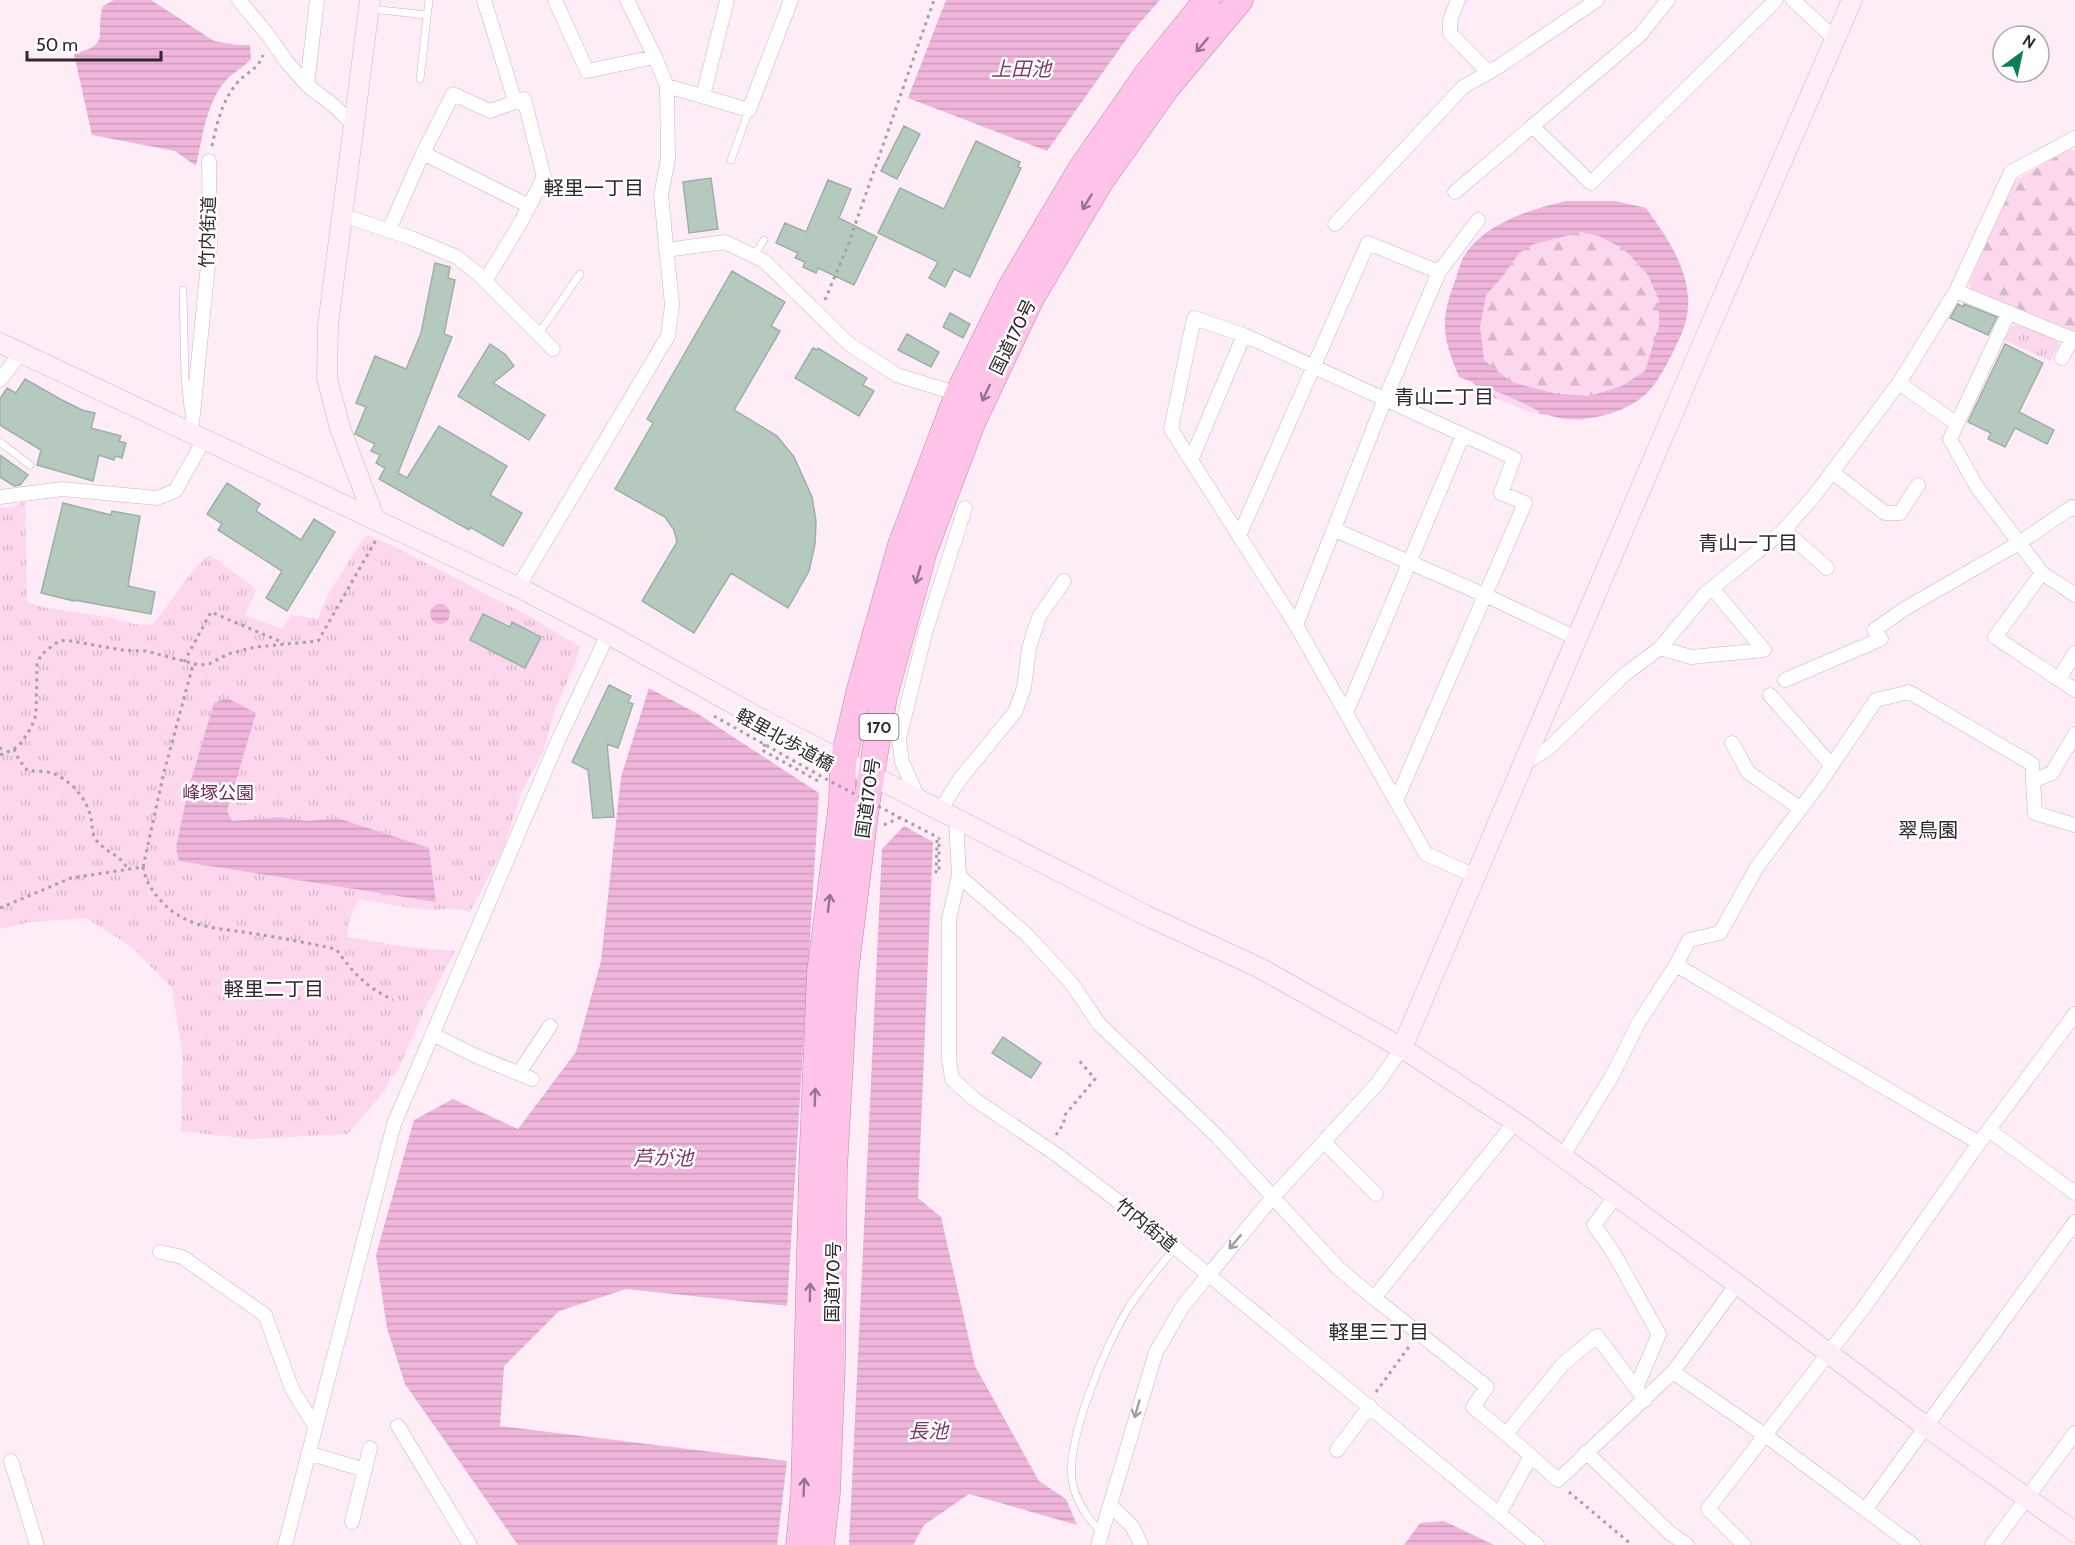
<svg xmlns="http://www.w3.org/2000/svg" width="2075" height="1545" viewBox="0 0 2075 1545" font-family="Cabin,'Noto Sans JP',sans-serif">
<defs>
<pattern id="forest-firs" width="22" height="20" patternUnits="userSpaceOnUse" patternTransform="scale(1.5)"><rect width="22" height="20" fill="#fcd7ee"/><path d="M5 1l3.5 6h-7zM16 11l3.5 6h-7z" fill="#d8b9cc"/></pattern>
<pattern id="park-tufts" width="24" height="20" patternUnits="userSpaceOnUse" patternTransform="scale(1.5)"><rect width="24" height="20" fill="#fcd7ee"/><path d="M3 7l-1-3M5 7V3M7 7l1-3M15 17l-1-3M17 17v-4M19 17l1-3" fill="none" stroke="#d8b9cc"/></pattern>
<pattern id="water-rules" width="6" height="5" patternUnits="userSpaceOnUse" patternTransform="scale(1.5)"><rect width="6" height="5" fill="#efb5db"/><path d="M0 2.5h6" fill="none" stroke="#cd9cbc"/></pattern>
</defs>
<rect width="100%" height="100%" fill="#feecf7"/>
<path fill="url(#forest-firs)" d="M2068 150H2075V332L1972 290 1969 283 2013 182Z
M1607 231 1666 286V328L1649 367 1622 404 1580 421 1530 412 1482 393 1460 368 1463 323 1529 234Z"/>
<path fill="url(#park-tufts)" d="M2019 324 2057 341 2059 346 2050 361 2004 340 2011 327Z
M25 501 27 602 46 608 113 618 133 624 151 625C173 604 185 573 210 555L251 585 256 590 245 615 282 629 291 615 318 619 328 594 366 535 393 546 527 615 580 647 575 663 555 709 543 752 522 791 504 847 470 912C450 906 442 911 422 909 402 907 381 903 360 899 351 910 348 924 347 937L408 947 455 951 424 1010 399 1068 389 1081 386 1089 348 1134 250 1139 181 1131 183 1058 172 988 132 947 86 918 29 922 0 929V508L12 507Z"/>
<path fill="url(#water-rules)" fill-rule="evenodd" d="M114 0H151L214 41 237 45H250L251 59C245 66 236 71 229 77 206 100 203 136 196 166L175 151 92 135 74 54C113 43 94 35 103 6Z
M946 0H1160L1130 34 1047 151 908 98Z
M1566 201H1615L1646 208C1665 235 1686 263 1688 298 1689 318 1683 333 1674 350 1667 364 1658 382 1647 393 1628 411 1597 420 1570 419 1551 419 1536 409 1519 401 1500 392 1479 385 1459 377 1444 340 1439 323 1454 284 1457 275 1459 266 1463 258 1482 224 1531 209 1566 201ZM1581 232 1599 236 1624 249 1648 275 1659 300V326L1645 371 1622 386 1590 396 1557 394 1511 382 1484 360 1480 327 1486 295 1503 276 1519 253 1534 244Z
M430 614a10 10 0 1 1 20 0a10 10 0 1 1-20 0Z
M649 688 698 714 819 793 787 1306 626 1289 559 1311 504 1366 500 1426 787 1461 777 1545H518L405 1384 387 1328 376 1255 414 1120 453 1099 518 1129 576 1052 601 961 621 777Z
M227 698 256 713 227 811 232 821 279 817 307 821 337 818 429 848 436 902 179 861 176 848 188 790 214 703Z
M904 826 933 842 918 1198 941 1217 975 1366 1039 1481 1066 1499 1077 1525 969 1494 924 1525 913 1545H849L882 849Z
M1444 1521 1494 1545H1404L1420 1523Z"/>
<path fill="#b6c9bf" stroke="#9db0a7" stroke-width="1.5" d="M904 126 920 134 897 179 881 171Z
M976 141 1020 162 1018 167 1021 168 970 277 954 269 945 287 929 278 938 262 878 233 900 188 944 209Z
M711 178 718 229 689 233 683 182Z
M828 180 851 189 839 218 877 237 854 285 818 268 816 273 803 267 805 262 795 258 798 253 776 243 785 223 806 232Z
M435 263 450 267 448 278 455 280 444 334 452 337 398 473 407 478 439 426 507 466 490 495 522 513 503 546 470 527 469 530 379 479 385 468 376 463 380 455 371 451 375 444 355 434 366 407 356 403 375 356 406 369 421 333Z
M732 271 785 302 771 326 780 331 734 410 777 436 794 457 812 497 816 521 815 544 809 571 788 608 731 573 694 633 642 601 677 542 674 530 665 517 615 489 653 423 647 419Z
M1958 304 1963 307 1964 304 1997 317 1988 335 1950 318Z
M950 313 970 324 963 338 943 327Z
M907 334 939 352 931 367 898 350Z
M490 344 505 354 514 366 493 383 545 415 529 440 458 396Z
M2005 344 2043 363 2019 412 2054 430 2047 444 2015 428 2005 447 1988 439 1991 433 1968 422Z
M813 348 817 350 818 348 867 378 863 385 874 391 859 416 795 378Z
M25 379 60 399 82 410 95 413 91 428 121 436 119 441 126 443 122 458 115 456 114 460 99 455 93 481 37 465 41 450 0 425V399L7 388 16 393Z
M0 455 28 475 20 485 14 486 0 477Z
M227 483 260 504 256 511 301 540 314 519 335 532 287 611 266 598 282 571 218 530 222 524 207 514Z
M63 503 111 515 112 511 140 516 128 586 155 592 151 614 74 600V601L41 593Z
M483 614 510 627 512 622 541 637 525 668 470 640Z
M609 685 631 696 628 702 633 704 618 748 607 744 614 817 593 818 588 770 572 762Z
M1003 1037 1041 1063 1031 1078 992 1053Z"/>
<g fill="none" stroke-linecap="round" stroke-linejoin="round">
<g stroke="#c7b6c1" stroke-width="8">
<path id="lane" d="M371 9 427 15
M420 79 429 0
M731 160 749 110
M754 256 764 240
M183 290 185 377 188 408
M537 336 580 274
M0 442 30 465
M1101 1531C1088 1520 1077 1502 1073 1485 1063 1444 1107 1342 1129 1307 1143 1286 1159 1267 1175 1248"/>
</g>
<g stroke="#c7b6c1" stroke-width="15">
<path id="street" d="M239 0 268 35 286 61 307 85 333 105 353 124
M484 0 515 101
M555 0 587 71 655 57
M1458 0 1450 20V33L1488 72
M1793 0 1835 39
M307 85 317 0
M667 86 749 110 791 0
M703 96 727 0
M1532 126 1591 183 1776 0
M423 153 529 206
M1455 192 1640 35 1668 0
M342 215 411 238 457 257 477 273 553 349
M1335 224 1463 87 1498 67 1597 0
M389 230 423 153 453 94 490 111 524 99 544 177 521 222 485 281
M666 250 725 242 764 261 849 344 897 375 958 394
M1956 291 2075 340
M2009 312 1950 439 1977 487 2042 573 2075 595
M2062 358 2072 338
M0 380 21 353
M1899 383 1957 424
M191 434 210 245 209 161
M1191 460 1244 335
M1832 472 1885 513H1900L1918 485
M0 497 62 489 157 498 175 491 204 440
M1335 530 1485 595 1576 638
M1784 530 1827 568
M1239 536 1368 243 1439 272
M2042 573 1995 637 2075 690
M518 587 668 336 672 305 661 195 668 159 667 86 655 57 627 0
M1712 588 1764 650
M1296 625 1385 399 1439 272 1478 220
M1660 648 1691 657 1764 650
M2059 679 2075 653
M1785 680 1881 639 1874 630 1906 608 2019 543 2072 507 2075 509
M1770 695 1832 766
M1346 713 1463 435
M1732 743 1748 772 1801 809
M1522 765 1549 748 1624 675 1660 648 1705 594 1784 530 1814 496 1899 383 1956 291 2011 172 2075 138
M2033 781 2052 773 2075 734
M919 800 902 762 899 739 925 633 965 508
M1396 801 1525 503 1501 493 1514 458 1244 335 1194 318 1171 429 1296 625 1426 854 1475 876
M940 810 960 779 1015 712 1024 688 1029 648 1039 617 1064 581
M956 818 959 876 949 919V1059L952 1079 974 1099 1057 1155 1131 1211 1537 1545
M959 876 1028 936 1072 984 1099 1024 1217 1136 1338 1268 1374 1298
M1676 965 1979 1143
M432 1034 476 1056 532 1079
M519 1073 550 1026
M1515 1122 1374 1298 1487 1387 1473 1407 1506 1434 1563 1364 1597 1336 1645 1400
M1989 1130 2075 1193
M1324 1142 1376 1194
M1562 1157 1612 1076 1639 1022 1676 965 1689 940 1720 933 1757 867 1819 784 1876 700 1909 692 2032 764 2035 813 2075 825
M1616 1196 1594 1225 1613 1252 1659 1334 1636 1388
M160 1252 182 1257 265 1315 292 1389 315 1426
M1673 1372 1766 1436 1913 1545
M398 1426 470 1545
M1506 1434 1558 1480 1673 1372 1737 1284
M1337 1450 1370 1406
M1586 1452 1670 1533 1687 1545
M308 1453 365 1470
M11 1461 37 1545
M1110 1505 1132 1526 1141 1545
M1865 1510 2075 1222
M1500 1512 1531 1456
M352 1522 370 1448
M285 1545 394 1124 557 743 608 634
M1098 1545 1156 1352 1183 1306 1272 1198 1377 1084 1402 1048
M1744 1545 1708 1509 1865 1306 1979 1143 2075 1014
M1992 1545 2075 1433"/>
</g>
<g stroke="#c7b6c1" stroke-width="21">
<path id="secondary" d="M370 0 328 325 327 378 340 428 375 520
M0 343 518 587 608 634 761 719 1145 915 1260 968 1402 1048 1515 1122 1737 1284 1925 1426 2075 1532
M1402 1048 1702 345 1852 0"/>
</g>
<g stroke="#b68ca7" stroke-width="27">
<path id="highway" d="M799 1545 804 1494 812 1170 820 973 842 802 843 762 860 689 901 545 958 394 1011 287 1081 169 1148 73 1207 0
M821 1545 827 1493 832 1364 834 1170 845 974 866 807 884 697 924 551 972 423 1031 298 1100 182 1167 87 1240 0"/>
</g>
<path stroke="#ac9ea6" stroke-width="3" stroke-dasharray="3 4.5" stroke-linecap="butt" d="M212 146C217 123 222 101 237 83 246 72 258 70 263 55
M825 300 848 245 934 0
M184 662 211 612 284 643
M765 744 762 750 818 781
M0 747 3 755
M14 749 19 760 28 771C36 771 45 771 52 773 71 780 87 799 91 818 93 826 91 835 97 841 107 853 118 853 128 869
M0 755 14 749 21 743 31 728 36 715 37 665 41 655 56 643 65 640 122 650 146 651 199 665 209 664 228 654 255 647 318 641 376 540
M884 825 901 817
M937 840 936 872H939V838
M143 867C146 888 166 910 185 919 204 929 228 929 249 933 278 937 307 943 336 949 354 974 365 986 393 1000
M0 908 71 878 143 867 164 772 193 665
M1056 1135 1064 1123V1116L1095 1079 1077 1058
M1376 1392 1411 1344
M1569 1492 1632 1545"/>
<use href="#lane" stroke="#fff" stroke-width="7"/>
<use href="#street" stroke="#fff" stroke-width="14"/>
<use href="#secondary" stroke="#ffedf8" stroke-width="20"/>
<use href="#highway" stroke="#ffc2e9" stroke-width="26"/>
<path stroke="#ac9ea6" stroke-width="3" stroke-dasharray="3 4.5" stroke-linecap="butt" d="M714 716 826 779 939 838"/>
</g>
<defs><path id="oneway-shaft" d="M-6 0H5M1.5-3L5.5 0L1.5 3" fill="none" stroke-width="1.6" stroke-linecap="round" stroke-linejoin="round" transform="scale(1.5)"/></defs>
<g stroke="#96748a">
<use href="#oneway-shaft" transform="translate(1202 45) rotate(130)"/>
<use href="#oneway-shaft" transform="translate(1087 202) rotate(121)"/>
<use href="#oneway-shaft" transform="translate(986 393) rotate(115)"/>
<use href="#oneway-shaft" transform="translate(918 575) rotate(106)"/>
<use href="#oneway-shaft" transform="translate(829 903) rotate(-83)"/>
<use href="#oneway-shaft" transform="translate(815 1097) rotate(-88)"/>
<use href="#oneway-shaft" transform="translate(810 1292) rotate(-89)"/>
<use href="#oneway-shaft" transform="translate(804 1487) rotate(-87)"/>
</g>
<g stroke="#a19ea0">
<use href="#oneway-shaft" transform="translate(1235 1242) rotate(130)"/>
<use href="#oneway-shaft" transform="translate(1137 1409) rotate(106)"/>
</g>
<g text-anchor="middle" stroke-width="5" stroke-linejoin="round" paint-order="stroke">
<rect fill="#fff" stroke="#6d686b" stroke-width="1.5" x="859.5" y="714" width="39" height="26" rx="4.5"/>
<g font-size="16" font-weight="bold" fill="#2e272c">
<text x="879" y="733">170</text>
</g>
<g font-size="18" fill="#2e272c" stroke="#fff">
<text transform="translate(208 232) rotate(-88)" y="6">竹内街道</text>
<text transform="translate(1013 337) rotate(-64)" y="6">国道170号</text>
<text transform="translate(785 740) rotate(29)" y="6">軽里北歩道橋</text>
<text transform="translate(868 798) rotate(-82)" y="6">国道170号</text>
<text transform="translate(1146 1225) rotate(39)" y="6">竹内街道</text>
<text transform="translate(833 1282) rotate(-89)" y="6">国道170号</text>
</g>
<g font-size="18" fill="#702c5d" stroke="#fff">
<text x="218" y="799">峰塚公園</text>
</g>
<g font-size="20" font-style="italic" fill="#803b6c" stroke="#fff">
<text x="1021" y="76">上田池</text>
<text x="663" y="1165">芦が池</text>
<text x="928" y="1438">長池</text>
</g>
<g font-size="20" fill="#2e272c" stroke="#fff">
<text x="594" y="195">軽里一丁目</text>
<text x="1444" y="404">青山二丁目</text>
<text x="1748" y="550">青山一丁目</text>
<text x="1928" y="837">翠鳥園</text>
<text x="274" y="996">軽里二丁目</text>
<text x="1379" y="1339">軽里三丁目</text>
</g>
</g>
<g transform="translate(2021 54) rotate(33)"><circle r="28" fill="#ffffff" stroke="#aba9ab" stroke-width="1.5"/>
<path d="M0-4.5L10 22L0 15L-10 22Z" fill="#0e7d58"/>
<text y="-9" font-size="16" font-weight="bold" text-anchor="middle" fill="#2e272c">N</text>
</g>
<path d="M27 51v9h134v-9" fill="none" stroke="#2e272c" stroke-width="3"/>
<text x="36" y="51" font-size="18" fill="#2e272c" stroke="#ffffff" stroke-width="4.5" paint-order="stroke">50 m</text>
</svg>
